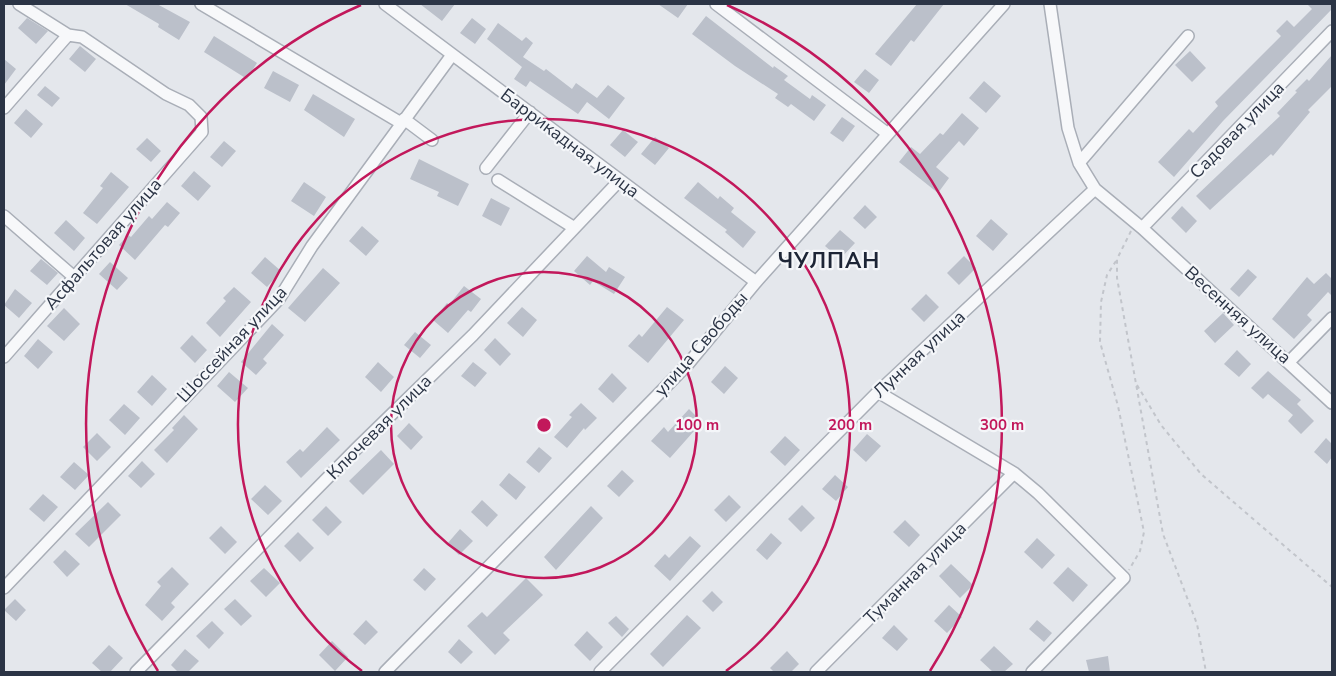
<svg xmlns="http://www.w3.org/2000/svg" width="1336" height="676" viewBox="0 0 1336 676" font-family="'Nunito Sans',sans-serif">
<rect width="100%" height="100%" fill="#e4e7ec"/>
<path fill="#bbc0ca" d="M125 4H157L190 22 179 40 158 27 159 24Z
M420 4H455L442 21Z
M658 4H688L678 18Z
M917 4H944L914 42 911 40 891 66 875 54Z
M1307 4H1332V9L1223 121 1174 177 1158 162 1189 129 1193 133 1218 106 1215 102 1281 36 1276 31 1287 20 1294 27 1312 9Z
M706 16 773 68 774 66 788 76 784 80 810 99 812 95 826 105 814 121 791 104 788 107 775 98 778 94 735 66 692 34Z
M27 18 48 31 36 44 18 28Z
M472 18 486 29 475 44 460 33Z
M498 23 522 41 526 37 533 43 523 57 544 71 546 69 572 89 576 83 597 98 608 85 625 98 609 119 587 102 578 114 530 81 526 87 514 79 522 67 487 39Z
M214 36 257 63 247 79 204 52Z
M80 46 96 59 85 72 69 59Z
M1190 51 1206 68 1192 82 1175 65Z
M1332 55V86L1308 110 1310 112 1273 156 1271 154 1210 210 1196 196 1280 116 1277 113 1297 92 1295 91 1307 79 1309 81Z
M4 59 16 69 4 85Z
M865 69 879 80 869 93 854 82Z
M273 71 299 85 290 102 264 88Z
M984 81 1001 96 986 113 969 98Z
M45 86 60 98 52 107 37 95Z
M313 94 355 119 344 137 304 110Z
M26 109 43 124 31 138 14 123Z
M962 113 979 128 964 146 959 141 936 167 949 178 938 193 899 162 911 147 920 154 940 133 943 135Z
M842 117 855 126 843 142 830 133Z
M623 130 638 142 625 157 610 145Z
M655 137 669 148 655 165 641 154Z
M147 138 161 151 151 162 136 149Z
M224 141 236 151 222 167 210 157Z
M419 159 469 184 458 206 437 196 439 192 410 179Z
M194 171 211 186 198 201 181 186Z
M111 172 129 187 97 224 83 213 103 188 100 186Z
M304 182 326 197 314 216 291 201Z
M698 182 718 199 720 196 734 208 731 212 756 232 743 248 725 232 727 230 684 198Z
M491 198 510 208 501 226 482 216Z
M167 202 180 213 168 227 165 225 135 260 119 245 128 235 131 237 149 216 152 219Z
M865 205 877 217 865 229 853 218Z
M1182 206 1197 221 1186 233 1171 218Z
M991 219 1008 234 993 251 976 236Z
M66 220 85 238 74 251 54 233Z
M362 226 379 241 366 256 349 241Z
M840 230 855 243 840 259 825 246Z
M587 256 606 272 609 267 625 277 614 294 593 281 590 285 574 271Z
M964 256 976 268 959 285 947 273Z
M265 257 281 271 267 287 251 273Z
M41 259 58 273 47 285 30 271Z
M110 262 128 278 117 290 99 274Z
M323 268 340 283 305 322 288 308Z
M1248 269 1257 277 1239 297 1230 289Z
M1326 273 1332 279V296L1328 292 1307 315 1312 320 1294 339 1272 319 1307 277 1314 284Z
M464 286 481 299 471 312 468 310 448 333 433 320 447 303 449 305Z
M234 287 251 302 220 337 206 323 226 301 223 298Z
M15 289 32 303 19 318 4 305Z
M926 294 939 307 924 322 911 309Z
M522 307 537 320 523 337 507 323Z
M667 307 684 320 648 363 628 346 639 334 642 337Z
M64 308 80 324 64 341 47 326Z
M1223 313 1234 325 1215 343 1204 331Z
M272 324 284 335 263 359 267 363 256 375 241 362Z
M415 332 431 345 420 358 404 345Z
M192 335 207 350 195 363 180 348Z
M495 338 511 354 500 366 484 350Z
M38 339 53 352 38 369 24 356Z
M1237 350 1251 364 1239 377 1224 364Z
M378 362 394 377 381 392 365 377Z
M473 362 487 373 475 387 461 376Z
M725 366 738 378 724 394 711 382Z
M1268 371 1301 400 1297 404 1314 421 1301 434 1288 421 1293 415 1268 394 1263 399 1251 388Z
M229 372 248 388 235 402 217 386Z
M612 373 627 388 613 403 598 389Z
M152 375 167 389 152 406 137 392Z
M581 403 597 418 585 430 584 428 567 448 554 437 572 417 569 415Z
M124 404 140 418 125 435 109 420Z
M689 409 702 422 670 458 651 441 664 427 668 432Z
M184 415 198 429 167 463 154 450 174 430 172 428Z
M409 423 423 437 411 450 397 436Z
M327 427 340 440 301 478 286 462 300 449 303 452Z
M97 433 111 447 97 461 83 447Z
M867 434 881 446 866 462 853 450Z
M785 436 800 450 785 466 770 452Z
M1326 438 1332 444V457L1327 464 1314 452Z
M539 447 552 458 539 473 526 462Z
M381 450 394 464 363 495 349 481Z
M142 461 155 474 141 488 128 476Z
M74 462 89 475 75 490 60 477Z
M622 470 634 481 619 497 607 486Z
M509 473 526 487 516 500 499 485Z
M835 475 848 487 836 501 822 489Z
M265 485 282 501 268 515 251 499Z
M43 494 58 507 44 522 29 509Z
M729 495 741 507 726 522 714 510Z
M482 500 498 515 487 527 471 512Z
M108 502 121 515 89 547 75 534Z
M802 505 815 518 801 532 788 519Z
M326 506 342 522 328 536 312 520Z
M591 506 603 518 556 570 544 557Z
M905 520 920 535 909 547 893 532Z
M221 526 237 542 225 554 209 538Z
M460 529 473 541 459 555 447 544Z
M298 532 314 548 300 562 284 546Z
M771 533 782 543 767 560 756 550Z
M690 536 701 546 670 581 654 566 665 554 669 558Z
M1037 538 1055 555 1042 569 1024 552Z
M65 550 80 564 67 577 53 562Z
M951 564 973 585 960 598 939 576Z
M172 567 189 584 171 603 175 607 162 621 145 605 161 586 157 582Z
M1068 567 1088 585 1073 602 1053 583Z
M264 568 280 583 266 597 250 581Z
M424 568 436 579 425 591 413 580Z
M526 578 543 595 503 633 510 640 495 655 467 626 482 612 487 617Z
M712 591 723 602 713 612 702 601Z
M15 599 26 610 16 621 4 610Z
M235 599 252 616 241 626 224 609Z
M949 605 962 617 947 633 934 621Z
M687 615 701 628 663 667 650 654Z
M616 616 629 629 622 637 608 623Z
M366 620 378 632 365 645 353 634Z
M1037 620 1052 633 1044 642 1029 629Z
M212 621 224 633 209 649 196 636Z
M894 625 908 639 897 651 882 638Z
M587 631 603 647 590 661 574 645Z
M459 639 473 652 461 664 448 652Z
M332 641 348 657 335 671 319 655Z
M109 645 123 658 110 672H102L92 663Z
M994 646 1013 664 1004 672H993L980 660Z
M185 649 199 661 188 672H178L171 665Z
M787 651 799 664 791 672H774L770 668Z
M1108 656 1110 672H1089L1086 660Z"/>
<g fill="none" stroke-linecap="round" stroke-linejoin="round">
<g stroke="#a9aeb7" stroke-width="14">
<path id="minor" d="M201 4 401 123
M385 4 756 282
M716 4 888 134
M1050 4 1068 128 1079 163 1095 189 1142 228 1332 403
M4 108 68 35
M404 119 432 140
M1079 163 1188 36
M486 168 530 112
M498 180 573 227
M4 216 74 277
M1142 228 1332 31
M4 357 202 132 201 117 189 105 166 94 82 37 68 35 19 4
M1289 362 1332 318
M878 392 1014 473 1038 493 1124 578 1032 672
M4 588 279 299 312 246 452 55
M136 672 357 448 473 335 620 180
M385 672 688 364 756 282 1004 4
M600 672 878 392 1095 189
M816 672 1014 473"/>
</g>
<path stroke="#c2c5cb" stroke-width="2" stroke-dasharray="4 4" stroke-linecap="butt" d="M1131 231 1117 259V278L1163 534 1197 624 1206 672
M1116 261 1107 275 1101 302 1100 342 1118 406 1144 532 1140 551 1129 570
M1137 385 1161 425 1201 474 1332 587"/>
<use href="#minor" stroke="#f7f8fa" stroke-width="11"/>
</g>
<g fill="none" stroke="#c2185b" stroke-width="2.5">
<circle cx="544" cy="425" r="153"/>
<path d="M362 671A306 306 0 1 1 726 671"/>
<path d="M158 671A458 458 0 0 1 361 5M727 5A458 458 0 0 1 930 671"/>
</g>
<g text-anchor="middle" stroke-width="4.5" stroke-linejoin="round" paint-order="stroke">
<g font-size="18" fill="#2b3445" stroke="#f4f6f9">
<text transform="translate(1237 130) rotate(-46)" y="6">Садовая улица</text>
<text transform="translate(570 143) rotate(37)" y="6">Баррикадная улица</text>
<text transform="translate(103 244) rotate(-49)" y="6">Асфальтовая улица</text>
<text transform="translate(1238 315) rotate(42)" y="6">Весенняя улица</text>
<text transform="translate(232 344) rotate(-47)" y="6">Шоссейная улица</text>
<text transform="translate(701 344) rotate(-49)" y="6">улица Свободы</text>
<text transform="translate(919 354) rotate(-43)" y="6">Лунная улица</text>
<text transform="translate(379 427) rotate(-45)" y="6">Ключевая улица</text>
<text transform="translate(915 573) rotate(-45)" y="6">Туманная улица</text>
</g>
<g font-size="22" font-weight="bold" letter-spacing="1" fill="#1d2536" stroke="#f4f6f9">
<text x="829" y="268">ЧУЛПАН</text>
</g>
</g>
<circle cx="544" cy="425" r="8" fill="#c2185b" stroke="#f4f6f9" stroke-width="2.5"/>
<g font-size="15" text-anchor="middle" font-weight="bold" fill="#c2185b" stroke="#f4f6f9" stroke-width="4.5" stroke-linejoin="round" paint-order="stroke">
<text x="697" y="430">100 m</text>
<text x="850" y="430">200 m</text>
<text x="1002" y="430">300 m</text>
</g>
<rect width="1336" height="676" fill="none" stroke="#2b3445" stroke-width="10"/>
</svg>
